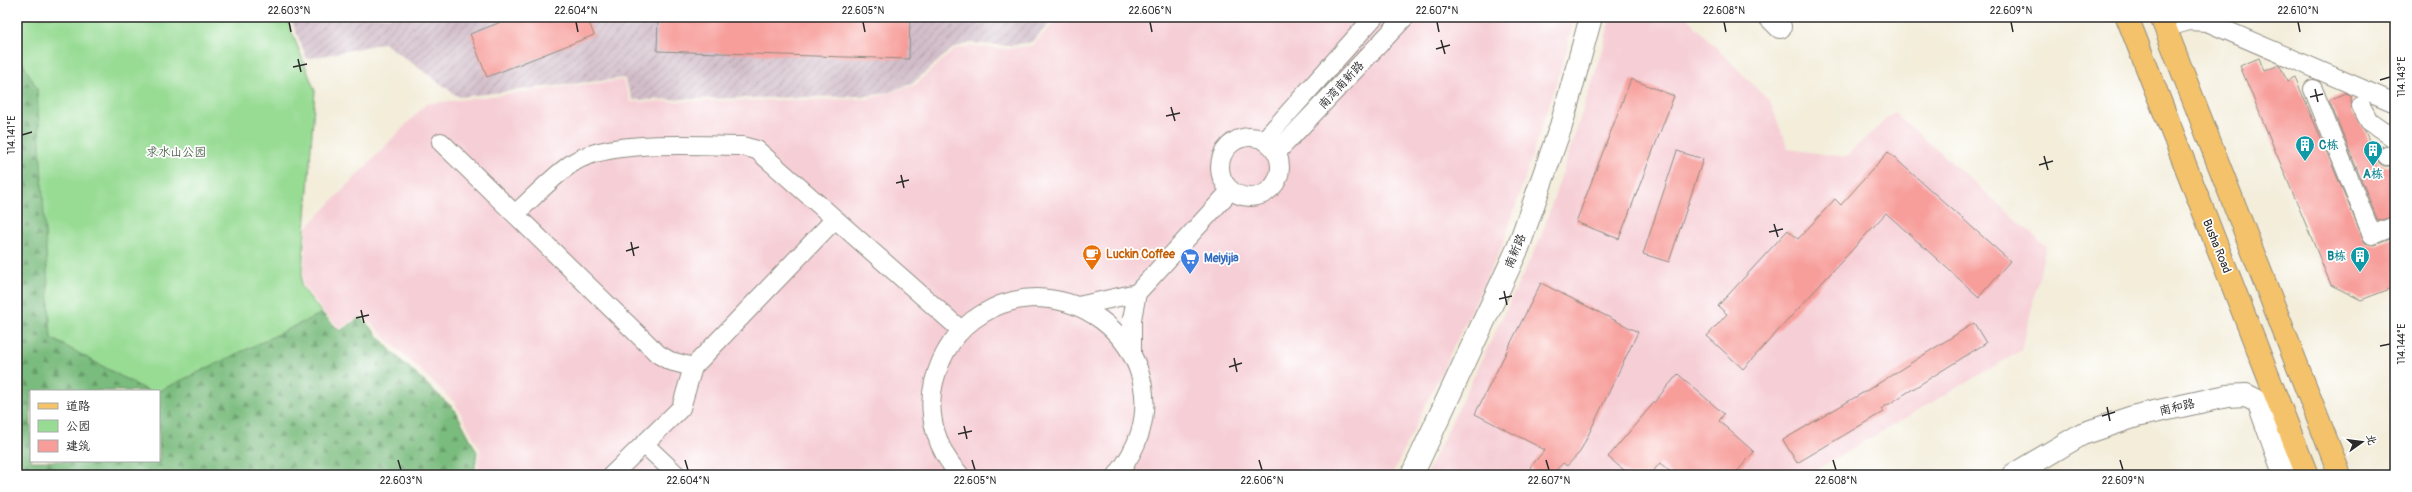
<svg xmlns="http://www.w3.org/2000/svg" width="2412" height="492" viewBox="0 0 2412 492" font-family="Pangolin,'LXGW WenKai TC',sans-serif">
<defs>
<pattern id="industrial-furrows" width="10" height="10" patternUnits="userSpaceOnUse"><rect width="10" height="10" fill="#d1bdc9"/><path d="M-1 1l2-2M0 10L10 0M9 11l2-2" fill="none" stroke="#aa9aa3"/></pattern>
<pattern id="forest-firs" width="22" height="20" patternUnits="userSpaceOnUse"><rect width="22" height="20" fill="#7abc7e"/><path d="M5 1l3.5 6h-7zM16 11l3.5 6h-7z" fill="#649967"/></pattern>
</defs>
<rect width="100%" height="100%" fill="#fff"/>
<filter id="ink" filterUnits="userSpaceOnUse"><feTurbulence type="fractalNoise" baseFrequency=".025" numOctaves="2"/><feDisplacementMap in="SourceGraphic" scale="8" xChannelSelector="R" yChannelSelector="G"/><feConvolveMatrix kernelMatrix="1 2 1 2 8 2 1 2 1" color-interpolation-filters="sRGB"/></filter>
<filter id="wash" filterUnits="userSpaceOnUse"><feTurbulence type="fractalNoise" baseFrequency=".012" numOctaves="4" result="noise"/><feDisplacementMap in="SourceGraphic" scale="16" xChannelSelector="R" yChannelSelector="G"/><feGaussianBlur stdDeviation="0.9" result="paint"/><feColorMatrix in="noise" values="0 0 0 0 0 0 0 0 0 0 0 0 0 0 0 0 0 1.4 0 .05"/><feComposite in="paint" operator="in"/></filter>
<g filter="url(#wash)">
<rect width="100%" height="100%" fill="#f3edda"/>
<path fill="#f6cfd6" d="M1059 17H1574L1566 52 1504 242 1392 475H477L480 449 455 403 362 315 340 328 324 313 303 285 307 227 426 104 623 80 631 102 867 99 915 85 955 49 971 46 1008 49 1033 45Z
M1610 17H1686L1770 102 1788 149 1845 157 1894 112 2046 246 2022 350 1807 475H1426L1541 237 1603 49Z"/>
<path fill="url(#industrial-furrows)" d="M290 17H1056L1032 42 1009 46 970 43 953 48 913 83 889 92 867 96 633 100 624 78 459 97 384 43 307 59Z"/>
<path fill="url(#forest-firs)" stroke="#527454" d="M17 53 37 88 51 338 148 391H31V461H159V391L322 313 340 331 361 317 393 353 455 410 477 452 474 475H17Z"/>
<path fill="#98dc94" stroke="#628460" d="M17 17H286L315 91 301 286 322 313 159 391H148L51 338 37 88 17 53Z"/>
<g id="blocks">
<path fill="#f79d9a" d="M514 17H587L594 35 487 77 470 34Z
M658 17H910L909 59 657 51Z
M2259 58 2264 71 2280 65 2287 81 2295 77 2365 243 2375 245 2395 237V287L2361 300 2331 285 2240 66Z
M1631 79 1674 96 1619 239 1576 222Z
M2345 93 2351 96 2352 111 2365 131 2373 150 2383 146 2377 154 2379 163 2384 166H2391L2395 177V216L2378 221 2329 100Z
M1677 151 1703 159 1669 262 1643 254Z
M1888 152 2010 261 1979 297 1886 213 1743 369 1707 336 1727 314 1718 306 1788 230 1798 239 1835 199 1841 205Z
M1541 283 1638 332 1580 452 1567 466 1563 463 1552 475H1538L1530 467 1545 450 1475 414Z
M1974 323 1986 343 1881 409 1883 412 1797 463 1783 440 1876 385Z
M1678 374 1724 414 1719 421 1754 452 1734 475H1674L1660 463 1650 475H1630L1608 457Z"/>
</g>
</g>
<g filter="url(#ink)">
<use href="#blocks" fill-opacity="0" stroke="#8f8c82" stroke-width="1"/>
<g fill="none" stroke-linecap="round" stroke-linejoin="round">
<g stroke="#8f8c82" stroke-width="20">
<path id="minor" d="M2165 28 2189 21 2207 22 2395 103
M2313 89 2372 235 2395 226
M2361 106 2369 121 2395 139
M1220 167a30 30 0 1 1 60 0a30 30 0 1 1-60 0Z
M1264 140 1374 17
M441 142 658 354 670 361 693 367
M1276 153 1405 17
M2387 156 2395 154
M515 214C533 198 555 174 574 162 610 139 699 146 742 146L757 150 961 330
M1078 306 1137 293 1231 190
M1132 356V319L1137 293
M644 444 677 475
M612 475 681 408 693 367 835 219
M960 475C937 451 926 414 934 382 941 354 957 329 982 314 1062 264 1167 340 1140 433 1135 449 1127 462 1117 475"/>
</g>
<g stroke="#8f8c82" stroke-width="24">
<path id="tertiary" d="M1770 17 1780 27
M1412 475 1518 248 1561 126 1591 17
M2013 475 2082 434 2136 416 2227 396 2246 395 2258 401 2281 465 2286 472 2294 474 2304 470"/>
</g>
<g stroke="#8f8c82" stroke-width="24">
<path id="primary" d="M2127 17 2307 475
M2161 17 2340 475"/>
</g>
<use href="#minor" stroke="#fff" stroke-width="18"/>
<use href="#tertiary" stroke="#fff" stroke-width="22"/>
<use href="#primary" stroke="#f4c26a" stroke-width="22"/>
</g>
</g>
<path fill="none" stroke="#2b2b2b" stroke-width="1.5" d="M289 22 291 32M576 22 578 32M863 22 865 32M1150 22 1152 32M1437 22 1439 32M1724 22 1726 32M2011 22 2013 32M2298 22 2300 32M1441 40 1445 54M1436 49 1450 45M298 59 301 72M293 67 307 64M2380 80 2390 77M2315 89 2318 102M2310 97 2323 94M1171 107 1175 121M1166 116 1180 113M22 135 32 132M2044 156 2048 170M2039 165 2053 161M901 175 904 188M896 183 909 180M1774 224 1778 237M1769 232 1783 229M631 242 634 256M626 251 639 247M1504 291 1507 305M1499 299 1512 296M361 310 364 323M356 318 369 315M2380 346 2390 344M1234 358 1237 372M1229 367 1242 363M2107 407 2110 421M2102 416 2115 412M964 426 967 439M958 434 972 431M398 460 401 470M685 460 688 470M972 460 975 470M1259 460 1262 470M1546 460 1549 470M1833 460 1836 470M2120 460 2123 470"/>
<defs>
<g id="building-pin" transform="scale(1)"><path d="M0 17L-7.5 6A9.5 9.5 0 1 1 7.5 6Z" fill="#0f9aa8" stroke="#fff"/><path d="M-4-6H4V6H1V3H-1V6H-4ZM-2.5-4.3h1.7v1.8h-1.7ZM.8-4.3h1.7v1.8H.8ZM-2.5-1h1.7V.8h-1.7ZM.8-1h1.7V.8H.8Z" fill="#fff"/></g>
<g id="cafe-pin" transform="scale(1)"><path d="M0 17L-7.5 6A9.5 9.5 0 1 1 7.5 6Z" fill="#e8710a" stroke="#fff"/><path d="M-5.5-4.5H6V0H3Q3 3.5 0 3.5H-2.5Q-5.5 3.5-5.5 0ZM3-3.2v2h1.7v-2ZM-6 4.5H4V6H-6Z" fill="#fff"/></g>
<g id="supermarket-pin" transform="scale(1)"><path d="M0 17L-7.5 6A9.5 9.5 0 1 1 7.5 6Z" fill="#3f7fe0" stroke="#fff"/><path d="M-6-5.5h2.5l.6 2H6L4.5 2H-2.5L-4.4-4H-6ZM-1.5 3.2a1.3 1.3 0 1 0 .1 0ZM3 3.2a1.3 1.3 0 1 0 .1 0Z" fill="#fff"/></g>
</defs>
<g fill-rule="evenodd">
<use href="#building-pin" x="2305" y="145"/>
<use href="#building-pin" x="2373" y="150"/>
<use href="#cafe-pin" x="1092" y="254"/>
<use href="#building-pin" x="2360" y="256"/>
<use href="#supermarket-pin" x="1190" y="258"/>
</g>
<g text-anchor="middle" stroke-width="3.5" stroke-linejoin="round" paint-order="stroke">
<g font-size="12" fill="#2b2b2b" stroke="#fff">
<text transform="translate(1341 85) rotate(-47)" y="4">南湾南新路</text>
<text transform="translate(2217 246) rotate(68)" y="4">Busha Road</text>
<text transform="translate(1515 251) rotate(-67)" y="4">南新路</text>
<text transform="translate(2177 407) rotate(-13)" y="4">南和路</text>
</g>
<g font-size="12" font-weight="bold" fill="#0d838f" stroke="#fff" text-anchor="start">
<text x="2319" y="149">C栋</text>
<text x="2373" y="178" text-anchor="middle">A栋</text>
<text x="2346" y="260" text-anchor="end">B栋</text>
</g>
<g font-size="12" fill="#4c604a" stroke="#fff">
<text x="176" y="156">求水山公园</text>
</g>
<g font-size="12" font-weight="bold" fill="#c56008" stroke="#fff" text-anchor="start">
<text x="1106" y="258">Luckin Coffee</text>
</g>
<g font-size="12" font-weight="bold" fill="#366cbe" stroke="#fff" text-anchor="start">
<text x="1204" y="262">Meiyijia</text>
</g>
</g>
<rect width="2412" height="492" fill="none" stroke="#fff" stroke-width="44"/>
<rect x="30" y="390" width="130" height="72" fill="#ffffff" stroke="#aaaaaa"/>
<rect x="38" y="403" width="20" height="6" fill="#f4c26a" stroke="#aaaaaa"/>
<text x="66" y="410" font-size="12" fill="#2b2b2b">道路</text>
<rect x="38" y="420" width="20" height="12" fill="#98dc94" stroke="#aaaaaa"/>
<text x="66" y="430" font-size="12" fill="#2b2b2b">公园</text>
<rect x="38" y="440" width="20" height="12" fill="#f79d9a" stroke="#aaaaaa"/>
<text x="66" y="450" font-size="12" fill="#2b2b2b">建筑</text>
<g transform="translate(2362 442) rotate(76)" stroke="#ffffff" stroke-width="3" paint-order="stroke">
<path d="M0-3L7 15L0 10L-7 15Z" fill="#2b2b2b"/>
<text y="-6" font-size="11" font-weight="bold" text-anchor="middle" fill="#2b2b2b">北</text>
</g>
<rect x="22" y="22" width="2368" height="448" fill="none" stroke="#2b2b2b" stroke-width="1.5"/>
<g font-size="10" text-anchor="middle" fill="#2b2b2b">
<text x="289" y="14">22.603°N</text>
<text x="576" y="14">22.604°N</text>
<text x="863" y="14">22.605°N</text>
<text x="1150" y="14">22.606°N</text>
<text x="1437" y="14">22.607°N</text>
<text x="1724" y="14">22.608°N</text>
<text x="2011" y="14">22.609°N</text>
<text x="2298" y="14">22.610°N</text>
<text transform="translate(2401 77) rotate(-90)" y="4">114.143°E</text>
<text transform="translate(11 135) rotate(-90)" y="4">114.141°E</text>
<text transform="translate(2401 344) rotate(-90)" y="4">114.144°E</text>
<text x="401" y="484">22.603°N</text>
<text x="688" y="484">22.604°N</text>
<text x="975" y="484">22.605°N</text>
<text x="1262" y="484">22.606°N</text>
<text x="1549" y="484">22.607°N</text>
<text x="1836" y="484">22.608°N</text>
<text x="2123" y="484">22.609°N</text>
</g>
</svg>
